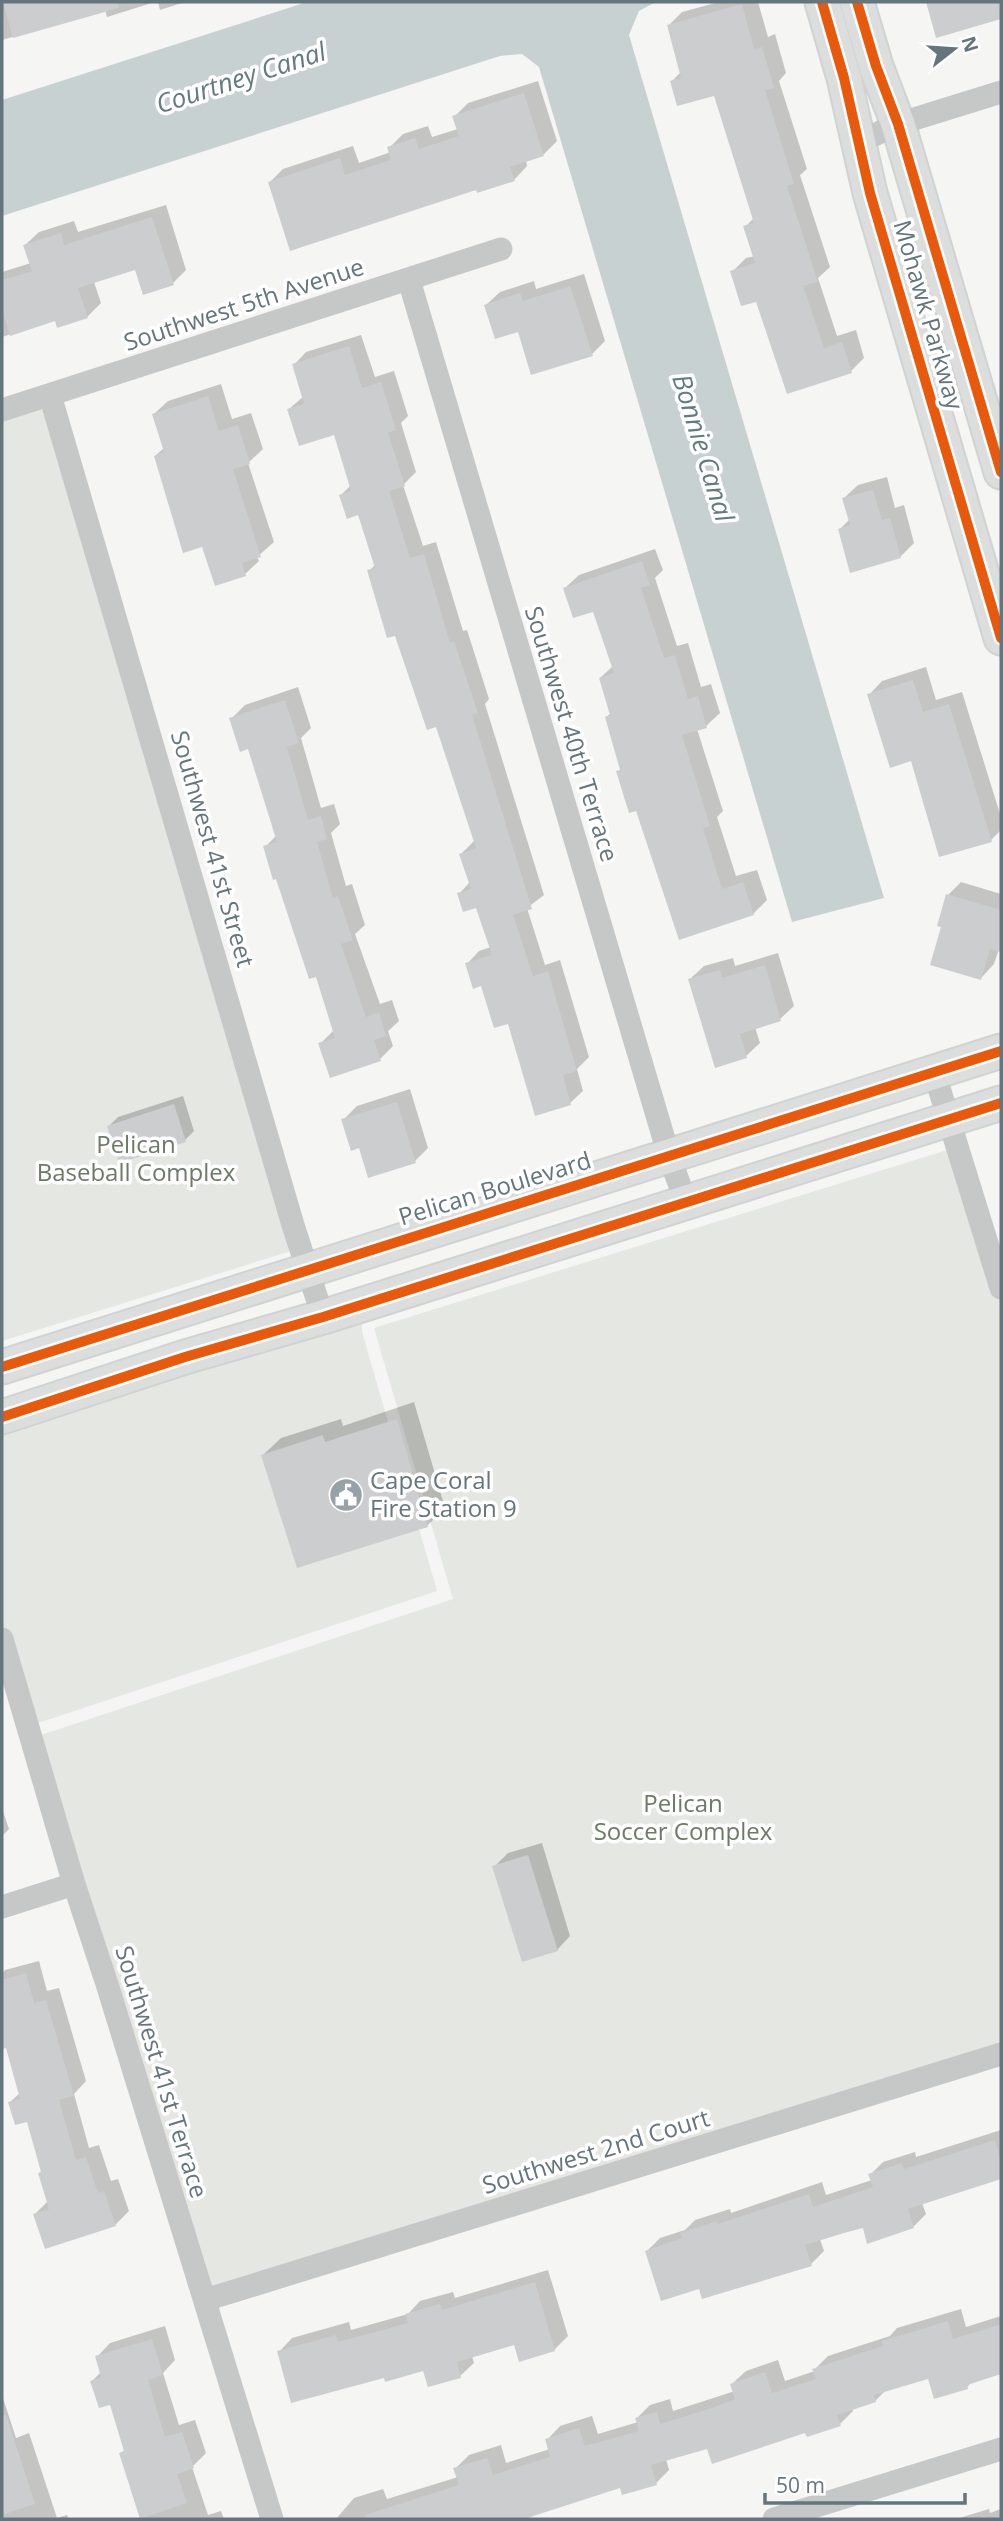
<svg xmlns="http://www.w3.org/2000/svg" width="1003" height="2521" viewBox="0 0 1003 2521" font-family="'Open Sans',sans-serif">
<rect width="100%" height="100%" fill="#f5f5f4"/>
<path fill="#e4e7e2" d="M50 395 301 1248 2 1341V410Z
M948 1134 949 1137 367 1319 362 1325V1332L437 1591 29 1726 2 1637V1431Z
M957 1147 1001 1288V2054L205 2300 32 1738 453 1599 374 1328Z"/>
<path fill="#c8d1d2" d="M307 2H656L639 11 629 35 884 898 792 922 539 67 522 54 500 56 2 216V100Z"/>
<path fill="#0003" d="M2 2H155L107 17 105 10 2 40Z
M158 2H185L160 10Z
M719 2H758L768 37 775 34 786 73 779 81 807 169 800 175 830 267 818 278 837 336 856 330 864 358 851 371 757 300 732 272 746 258 755 256 745 227 754 218 715 94 672 81 681 72 668 26 682 12Z
M538 81 557 141 544 154 526 160 527 166 514 180 477 187 270 182 283 169 353 146 359 163 391 152 389 148 403 134 428 126 432 137 458 129 454 117 468 103Z
M166 205 186 270 173 283 136 268 94 282 101 303 87 317 56 319 2 337V272L31 263 25 245 39 232 74 221 78 232Z
M584 274 605 341 592 354 519 330 486 305 500 292 534 281 536 289Z
M361 335 375 377 394 371 408 416 401 423 416 472 403 485 423 546 436 542 463 631 467 630 489 699 485 704 544 895 527 908 545 965 560 960 589 1057 577 1069 583 1091 570 1103 467 964 479 951 491 947 477 906 459 894 470 882 461 854 475 840 437 725 369 571 376 564 359 513 341 495 351 485 335 433 289 409 304 396 294 365 306 352Z
M221 384 232 419 251 413 263 449 248 463 274 542 257 557 259 561 245 574 216 584 203 545 155 456 165 447 154 414 168 401Z
M887 477 895 508 904 505 914 543 900 557 840 529 850 519 844 498 858 485Z
M655 549 663 570 655 578 677 646 688 643 701 687 711 684 720 713 706 726 697 729 723 811 717 817 736 876 757 870 767 900 753 914 680 938 638 808 618 772 621 768 606 717 611 713 600 678 613 666 594 610 565 588 579 575Z
M926 667 936 700 962 692 1001 817V830L991 840 913 759 869 695 882 681Z
M298 687 311 728 301 738 321 808 334 804 340 824 331 833 346 886 352 884 365 925 355 934 380 1004 392 1000 399 1021 388 1031 393 1046 380 1059 320 1044 334 1030 317 975 265 847 277 835 249 747 231 719 245 705Z
M961 882 1001 894V950L999 949 994 964 981 978 943 926 948 895Z
M778 953 794 1006 780 1019 755 1027 760 1043 746 1056 690 979 704 966 733 958 735 966Z
M410 1089 428 1148 415 1161 360 1146 343 1120 357 1106Z
M183 1096 194 1131 185 1140 120 1161 109 1126 118 1117Z
M414 1402 445 1508 428 1525 298 1566 263 1455 281 1438 341 1419 343 1426Z
M2 1808 9 1829 2 1836Z
M542 1843 570 1936 557 1950 494 1867 508 1853Z
M39 1961 47 1991 59 1988 86 2081 74 2094 89 2148 99 2145 111 2181 118 2179 129 2211 115 2225 35 2214 48 2201 40 2173 43 2170 29 2120 10 2102 20 2093 7 2046 2 2048V1974L5 1970Z
M1001 2130V2177L922 2203 926 2214 913 2227 864 2226 820 2239 824 2251 811 2264 647 2251 660 2238 685 2230 695 2220 730 2209 731 2213 822 2182 826 2195 872 2180 870 2175 883 2162 915 2152 916 2157Z
M548 2270 568 2336 554 2350 515 2343 472 2356 474 2363 460 2376 424 2369 385 2376 279 2352 292 2338 349 2322 351 2330 408 2314 420 2301 453 2292 455 2298Z
M961 2309 966 2327 1001 2316V2372L972 2382 967 2387 929 2377 887 2389 875 2401 852 2408 853 2411 840 2424 709 2447 666 2459 669 2470 656 2483 621 2486 522 2519H336L354 2498 383 2489 387 2499 458 2477 455 2469 469 2455 501 2445 506 2463 550 2449 547 2440 560 2426 592 2416 598 2434 638 2422 637 2418 650 2405 670 2399 673 2411 735 2391 732 2384 746 2371 778 2360 785 2381 815 2371V2369L828 2356 890 2336 897 2328Z
M165 2326 175 2360 163 2373 179 2425 195 2420 206 2453 192 2467 208 2515 221 2511 224 2519H142L121 2454 125 2449 111 2402 92 2381 101 2372 97 2357 110 2343Z
M2 2395 16 2438 29 2433 57 2518 67 2515 69 2519H2Z
M989 2509 990 2513 1001 2509V2519H956Z"/>
<path fill="#cccdce" d="M3 2H118L119 8 13 38Z
M926 2H1001V19L936 38Z
M742 4 754 49 762 47 774 88 765 90 794 184 787 186 818 282 803 286 824 348 842 342 852 373 787 394 756 302 741 306 730 271 755 263 743 226 754 223 714 96 677 106 670 81 681 78 667 25Z
M524 93 544 156 510 167 515 181 477 193 476 190 290 251 268 182 340 158 345 175 391 160 387 147 415 138 419 149 459 136 452 116Z
M152 217 174 285 143 295 135 270 78 288 88 318 57 328 55 321 10 336 2 309V280L32 271 23 245 61 233 64 245Z
M570 286 593 356 531 375 518 332 495 339 484 305 520 293 523 301Z
M349 346 362 388 381 382 396 430 388 433 405 486 389 491 410 558 424 554 450 643 454 641 478 713 472 715 532 909 513 915 533 976 548 971 577 1071 563 1075 571 1105 535 1116 508 1024 494 1028 481 986 473 989 465 963 492 955 476 908 463 912 457 893 471 889 459 854 476 848 436 727 427 730 395 636 387 638 367 570 375 568 358 515 347 519 339 495 351 491 334 435 299 446 287 409 304 404 292 364Z
M208 396 219 431 238 425 250 464 233 469 261 557 242 563 246 576 215 586 202 547 183 553 154 456 164 452 152 414Z
M873 490 882 520 890 518 901 558 850 573 838 529 850 525 842 498Z
M642 561 650 585 641 588 664 658 675 655 688 699 698 696 707 728 682 735 710 826 703 828 722 889 743 882 754 915 679 940 636 811 629 813 616 771 620 770 605 717 610 715 599 678 614 673 593 612 573 618 563 588Z
M913 680 923 712 949 704 992 842 939 857 911 761 890 768 867 694Z
M285 700 299 743 287 747 308 820 321 816 327 839 317 842 333 898 338 896 353 940 341 944 366 1017 379 1012 386 1036 374 1040 381 1061 330 1078 318 1043 335 1038 316 977 309 979 276 879 273 880 263 846 277 842 248 749 240 752 229 718Z
M946 894 1001 910V952L990 949 981 980 930 965 941 927 937 926Z
M765 965 781 1021 740 1034 747 1058 715 1068 688 979 720 970 722 978Z
M397 1102 416 1163 368 1178 359 1148 351 1151 341 1119Z
M174 1104 186 1142 119 1163 107 1126Z
M397 1419 428 1527 297 1568 261 1455 323 1435 325 1442Z
M528 1855 558 1951 522 1962 492 1866Z
M26 1973 34 2003 46 2000 74 2096 59 2100 76 2160 86 2157 98 2193 104 2191 116 2226 45 2249 33 2214 49 2209 38 2173 41 2172 27 2122 15 2125 8 2102 20 2099 6 2048 2 2049V1980Z
M995 2140 1001 2160V2179L908 2209 914 2228 867 2244 863 2228 844 2233 805 2245 812 2266 702 2299 699 2289 661 2301 645 2251 682 2238 680 2233 717 2221 718 2224 809 2194 813 2207 873 2187 868 2174 902 2163 904 2169Z
M535 2282 555 2351 519 2362 514 2345 457 2362 461 2378 428 2387 423 2371 385 2382 384 2378 291 2403 277 2351 336 2335 338 2342 408 2323 405 2314 440 2304 442 2310Z
M948 2321 953 2339 1001 2324V2374L967 2385 968 2389 934 2399 928 2379 874 2395 876 2402 837 2415 841 2426 807 2437 805 2433 712 2464 707 2449 651 2465 657 2485 622 2495 620 2488 524 2519H366L365 2515 459 2485 453 2468 487 2458 493 2475 550 2457 545 2439 579 2428 585 2446 639 2431 635 2418 657 2412 660 2424 712 2408 735 2399 730 2384 765 2372 772 2393 816 2379 812 2369 883 2346 882 2341Z
M152 2339 163 2375 148 2380 165 2437 182 2432 194 2468 177 2474 187 2503 140 2519 119 2453 124 2451 110 2405 99 2408 90 2381 101 2377 95 2356Z
M6 2415 35 2504 2 2515V2416Z"/>
<g fill="none" stroke-linecap="round" stroke-linejoin="round">
<g stroke="#d1d2d2" stroke-width="37">
<path id="secondary" d="M822 2 844 78 870 193 1001 638
M857 2 876 66 898 124 1001 472
M2 1367 1001 1051
M2 1417 185 1357 323 1317 1001 1103"/>
</g>
<path stroke="#c6c8c8" stroke-width="23" d="M857 143 898 124 1001 92
M409 280 669 1156 686 1202
M50 395 293 1225 323 1317
M2 410 501 249
M934 1072 1001 1288
M2 1639 74 1884 107 1984 272 2519
M2 1907 74 1884
M205 2300 1001 2054
M774 2519 1001 2449"/>
<use href="#secondary" stroke="#dcdddd" stroke-width="33"/>
<g stroke="#fff" stroke-width="15">
<path id="cycleway" d="M822 2 844 78 870 193 1001 638
M857 2 876 66 898 124 1001 472
M2 1367 1001 1051
M2 1417 185 1357 323 1317 1001 1103"/>
</g>
<use href="#cycleway" stroke="#e8590c" stroke-width="10"/>
</g>
<defs>
<g id="civic-disc" transform="scale(1.75)"><circle r="9.5" fill="#97a2a6" stroke="#fff"/><path d="M-.6-6.5H3V-4.5H.6V-3L4-1V1h2V6H-6V1h2V-1L-.6-3ZM-1.2 2.5V6h2.4V2.5Z" fill="#fff"/></g>
</defs>
<g fill-rule="evenodd">
<use href="#civic-disc" x="346" y="1495"/>
</g>
<g text-anchor="middle" stroke-width="7" stroke-linejoin="round" paint-order="stroke">
<g font-size="24" fill="#64757c" stroke="#fff">
<text transform="translate(244 305) rotate(-18)" y="8">Southwest 5th Avenue</text>
<text transform="translate(928 315) rotate(74)" y="8">Mohawk Parkway</text>
<text transform="translate(571 734) rotate(73)" y="8">Southwest 40th Terrace</text>
<text transform="translate(212 849) rotate(74)" y="8">Southwest 41st Street</text>
<text transform="translate(495 1189) rotate(-17)" y="8">Pelican Boulevard</text>
<text transform="translate(161 2072) rotate(73)" y="8">Southwest 41st Terrace</text>
<text transform="translate(596 2152) rotate(-17)" y="8">Southwest 2nd Court</text>
</g>
<g font-size="24" fill="#6c7a66" stroke="#fff">
<text x="136" y="1153">Pelican<tspan x="136" dy="28">Baseball Complex</tspan></text>
<text x="683" y="1812">Pelican<tspan x="683" dy="28">Soccer Complex</tspan></text>
</g>
<g font-size="24" fill="#64757c" stroke="#fff" text-anchor="start">
<text x="370" y="1489">Cape Coral<tspan x="370" dy="28">Fire Station 9</tspan></text>
</g>
<g font-size="26" font-style="italic" fill="#637b7e" stroke="#fff">
<text transform="translate(241 78) rotate(-18)" y="9">Courtney Canal</text>
<text transform="translate(703 448) rotate(73)" y="9">Bonnie Canal</text>
</g>
</g>
<rect width="1003" height="2521" fill="none" stroke="#64757c" stroke-width="7"/>
<g transform="translate(954 49) rotate(73)" stroke="#ffffff" stroke-width="5" paint-order="stroke">
<path d="M0-5L12 26L0 18L-12 26Z" fill="#64757c"/>
<text y="-10" font-size="19" font-weight="bold" text-anchor="middle" fill="#64757c">N</text>
</g>
<path d="M765 2493v10h200v-10" fill="none" stroke="#64757c" stroke-width="3.5"/>
<text x="776" y="2493" font-size="21" fill="#64757c" stroke="#ffffff" stroke-width="5" paint-order="stroke">50 m</text>
</svg>
